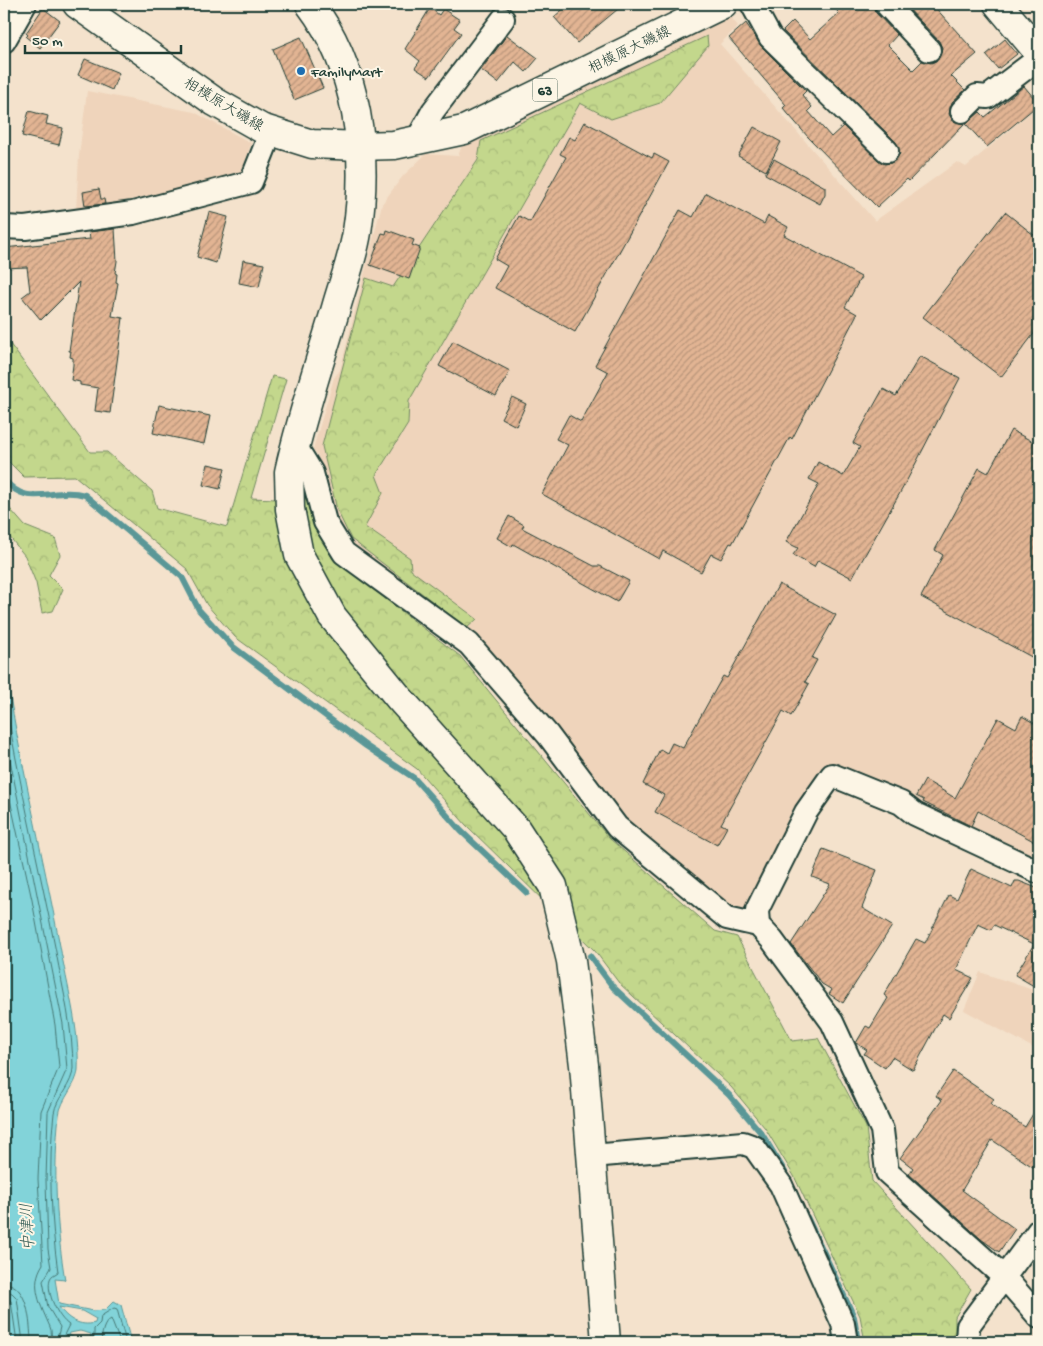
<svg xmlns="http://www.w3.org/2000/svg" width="1043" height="1346" viewBox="0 0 1043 1346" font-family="'Gochi Hand','Klee One',sans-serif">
<defs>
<pattern id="forest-crowns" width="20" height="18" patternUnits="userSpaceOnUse" patternTransform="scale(1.25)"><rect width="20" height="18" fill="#c3d78c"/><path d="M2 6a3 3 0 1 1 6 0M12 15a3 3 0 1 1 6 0" fill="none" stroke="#a7b979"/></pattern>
<pattern id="building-hatch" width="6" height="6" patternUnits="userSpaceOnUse" patternTransform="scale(1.25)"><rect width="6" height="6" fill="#e2b493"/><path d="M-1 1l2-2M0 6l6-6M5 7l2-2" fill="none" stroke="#b79479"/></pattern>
</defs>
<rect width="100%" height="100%" fill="#f4e2cc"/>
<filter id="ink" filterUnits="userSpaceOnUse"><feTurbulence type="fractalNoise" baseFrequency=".02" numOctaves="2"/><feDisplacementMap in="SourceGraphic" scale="10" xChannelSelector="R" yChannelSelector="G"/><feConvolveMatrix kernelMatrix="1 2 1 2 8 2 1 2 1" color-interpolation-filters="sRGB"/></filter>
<g filter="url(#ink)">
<path fill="#efd4bb" d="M728 14 738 26 720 44 875 221 957 162 966 167 1039 105V867L831 764 748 913 725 911 626 824 472 642 346 546 329 519 318 456 313 449 334 378 340 370 382 204 387 197 403 176 426 154 458 156 465 138Z
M87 91 194 112 251 143 242 173 237 178 76 211 79 156Z
M980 972 1039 992V1051L964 1010Z"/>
<path fill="url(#forest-crowns)" stroke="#718a60" d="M707 36 708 46 660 103 611 119 580 103 409 401 408 424 376 475 383 493 365 527 410 558 411 570 477 619 467 628 351 539 337 510 322 446 366 278 393 287 478 160 481 141Z
M4 336 90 452H107L152 491 157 508 227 527 272 376 286 379 251 498 301 500 300 485 307 482 312 520 333 559 460 656 609 838 715 931 737 937 792 1041 818 1038 866 1127 872 1181 971 1289 955 1317V1342H865L860 1316 794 1176 765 1128 731 1087 619 983 595 951 466 825 417 769 235 637 207 605 187 569 75 476 24 477 4 457Z
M4 502 25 526 55 538 60 555 49 575 63 589 53 611 42 613 36 583 25 556 4 530Z"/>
<path fill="#82d3d9" stroke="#5a9797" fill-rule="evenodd" d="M4 661C19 757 42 851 60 946 67 985 80 1031 78 1070 77 1085 61 1099 59 1115 53 1168 56 1227 65 1280L55 1279 59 1304 93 1311 105 1310 114 1301 121 1305 131 1342H82L90 1339 91 1334 80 1331 70 1333 69 1335 82 1342H12L6 1301 4 1246ZM59 1307 82 1311 96 1319 95 1323C80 1327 67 1319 59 1307Z"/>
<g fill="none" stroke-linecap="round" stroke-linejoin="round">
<path stroke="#477976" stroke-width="1" d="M4 692C18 779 39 865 56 952 63 990 73 1029 73 1068 73 1084 56 1098 54 1113 48 1163 51 1223 58 1272 56 1274 51 1275 50 1279 46 1293 58 1318 69 1325L64 1335 71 1342
M4 730 63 1024 67 1069 48 1112 46 1180 48 1249 51 1268 43 1281 48 1307 60 1327 58 1335 61 1342
M4 772 32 900 55 1025 59 1067 41 1111 38 1179 43 1264C29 1285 41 1306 50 1327 52 1331 51 1337 52 1342
M4 1283C29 1284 30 1323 31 1342
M4 1291 12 1293 17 1298 23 1342
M4 1297 11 1301 17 1342
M94 1342V1329L100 1323 101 1316 114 1308 117 1309 126 1342
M101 1342C102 1334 103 1323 111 1319L120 1342"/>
<path stroke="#5a9797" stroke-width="6" d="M4 479C28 510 52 486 85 495L182 577 199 610 232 646 366 746 414 778 461 831 527 893
M590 956 613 987 729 1095 762 1134 785 1172
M807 1217 854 1317 858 1342"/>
</g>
<path fill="url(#building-hatch)" stroke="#1f3d34" d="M569 4H624L577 43 554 17Z
M830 4H873L876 13 897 35 888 45 913 70 922 61 931 63 938 60 942 48 939 41 904 4H932L977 54 951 76 965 90 952 102 949 114 953 121 964 124 909 181 907 179 877 207 808 137 783 108 786 105 729 38 746 23 761 46 806 91 802 95 812 107 808 111 831 137 843 126 878 160 884 164 891 163 900 154 896 142 783 31 793 21 810 39 839 13Z
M43 8 60 21 40 48 26 37 28 35 26 33Z
M430 8 439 15 443 9 460 20 454 28 461 33 429 77 415 68 420 61 405 49Z
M507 35 538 58 526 72 515 62 498 83 481 70Z
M301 37 323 88 294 100 273 49Z
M1005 39 1017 54 998 69 986 55Z
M85 59 119 73 112 90 78 75Z
M1024 86 1039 104 987 147 966 124 980 112 985 117Z
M29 111 48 116 46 124 63 128 59 145 22 136Z
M585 122 652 158 654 154 669 162 575 332 495 288 507 266 495 259 519 216 530 222 566 157 560 154 569 137 575 140Z
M754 127 781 142 766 171 738 156Z
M774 159 825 187V194L820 204 765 174Z
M99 189 101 199H104L105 204 85 206 83 192Z
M706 193 764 224 768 216 788 227 784 235 861 277 845 307 857 314 792 439 790 437 732 544 730 543 721 559 711 554 701 572 663 551 659 559 542 494 568 445 556 439 569 415 581 422 608 372 595 365 680 210 693 217Z
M209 212 228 217 216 263 197 257Z
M1005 212 1039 239V327L1001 377 923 317Z
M115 229 117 261 115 273 117 274 116 282 118 283 112 316 123 318 110 413 95 411 98 388 80 385V382L71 380 73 365V358L70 357 71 351H69L79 282 41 320 22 297 30 291 27 267 4 268V248L90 239 89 232Z
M387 230 414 240 412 245 420 248 409 279 370 265 382 233 386 234Z
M243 260 264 264 259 287 239 283Z
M453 341 510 371 496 396 439 366Z
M920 356 960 378 905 484 852 578 818 560 814 567 793 555 798 548 786 542 819 484 809 479 818 462 843 476 860 447 853 443 883 389 896 396Z
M512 397 526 404 516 426 501 418Z
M159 405 210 416 204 444 153 433Z
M1011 430 1039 445V661L921 597 943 555 935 550 979 468 988 473Z
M208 464 225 468 220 489 203 485Z
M509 516 524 525 522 528 594 566H600L629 581 617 602 513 544 512 547 497 538Z
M779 584 836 615 812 658 817 660 805 682 809 684 791 716 783 711 721 824 727 827 717 845 655 812 664 795 643 784 660 749 667 753 672 743 683 748 723 676 727 678Z
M1022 716 1039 726V844L978 811 971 826 923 802 924 800 916 796 925 780 955 798 998 718 1016 728Z
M823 849 877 870 862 908 892 926 843 1003 829 994 832 990 822 984 791 944 830 884 812 877Z
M971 869 1012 888 1015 881H1019L1039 889V989L1015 975 1034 944 994 925 991 930 978 924 956 970 973 978 949 1018 943 1014 913 1070 892 1057 885 1068 864 1054 867 1050 856 1043 866 1026 870 1028 888 998 884 995 916 939 925 943 949 895 957 899Z
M953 1071 994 1099 991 1104 1025 1127 1039 1104V1171L992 1140 962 1190 1015 1229 999 1252 981 1239 909 1174 913 1168 900 1158 942 1100 936 1096Z"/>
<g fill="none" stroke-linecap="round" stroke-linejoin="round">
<g stroke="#1f3d34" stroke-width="26">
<path id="street" d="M752 4 770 37 887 151
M886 4 929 50
M4 41 25 4
M962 111 977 96 988 97 1039 58
M416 142 433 111 503 19
M4 227 25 228 133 213 251 182 271 132
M296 447 312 473 325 522 344 553 469 644 548 735 617 827 727 918 758 925
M1039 872 915 814 901 803 832 775 806 812 757 910 758 925 772 940 832 1022 882 1130 887 1172 1005 1278 1039 1317
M592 1156 743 1143 754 1147 781 1185 843 1324 846 1342
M967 1342 968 1326 1039 1230"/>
</g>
<g stroke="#1f3d34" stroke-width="31">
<path id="secondary" d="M310 4C358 67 369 155 357 232 353 258 343 283 336 308 320 362 301 417 289 472L290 509 299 555 332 616 399 698 516 829 553 886 571 961 584 1065 606 1342
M998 4 1039 53"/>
</g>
<g stroke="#1f3d34" stroke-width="31">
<path id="primary" d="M77 4 215 102 261 128 312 144 359 146 394 145 464 130 723 4"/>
</g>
<use href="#street" stroke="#fcf5e5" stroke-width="22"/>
<use href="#secondary" stroke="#fcf5e5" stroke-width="28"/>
<use href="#primary" stroke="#fcf5e5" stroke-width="28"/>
</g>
</g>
<circle fill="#1f6fb2" stroke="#fcf5e5" stroke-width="2" cx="301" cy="71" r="5"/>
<g text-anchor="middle" stroke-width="4" stroke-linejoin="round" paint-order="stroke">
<rect fill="#fcf5e5" stroke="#617469" stroke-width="1" x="532.5" y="78.5" width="25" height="23" rx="4"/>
<g font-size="14" font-weight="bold" fill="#1f3d34">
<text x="545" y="95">63</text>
</g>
<g font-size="15" fill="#1f3d34" stroke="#fcf5e5">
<text transform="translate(629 49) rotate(-26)" y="5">相模原大磯線</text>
<text transform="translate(224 104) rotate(31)" y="5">相模原大磯線</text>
</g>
<g font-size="15" fill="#1f3d34" stroke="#fcf5e5" text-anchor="start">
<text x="311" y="76">FamilyMart</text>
</g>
<g font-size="16" font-style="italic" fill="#335b55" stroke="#fcf5e5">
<text transform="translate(26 1227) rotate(-93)" y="6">中津川</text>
</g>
</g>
<rect width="1043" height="1346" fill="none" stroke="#fcf5e5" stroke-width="20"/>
<rect x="10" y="10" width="1023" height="1326" fill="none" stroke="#1f3d34" stroke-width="2" filter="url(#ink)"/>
<path d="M25 45v8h156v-8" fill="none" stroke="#1f3d34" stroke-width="2.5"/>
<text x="32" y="45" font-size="15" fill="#1f3d34" stroke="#fcf5e5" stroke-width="4" paint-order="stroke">50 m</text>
</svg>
